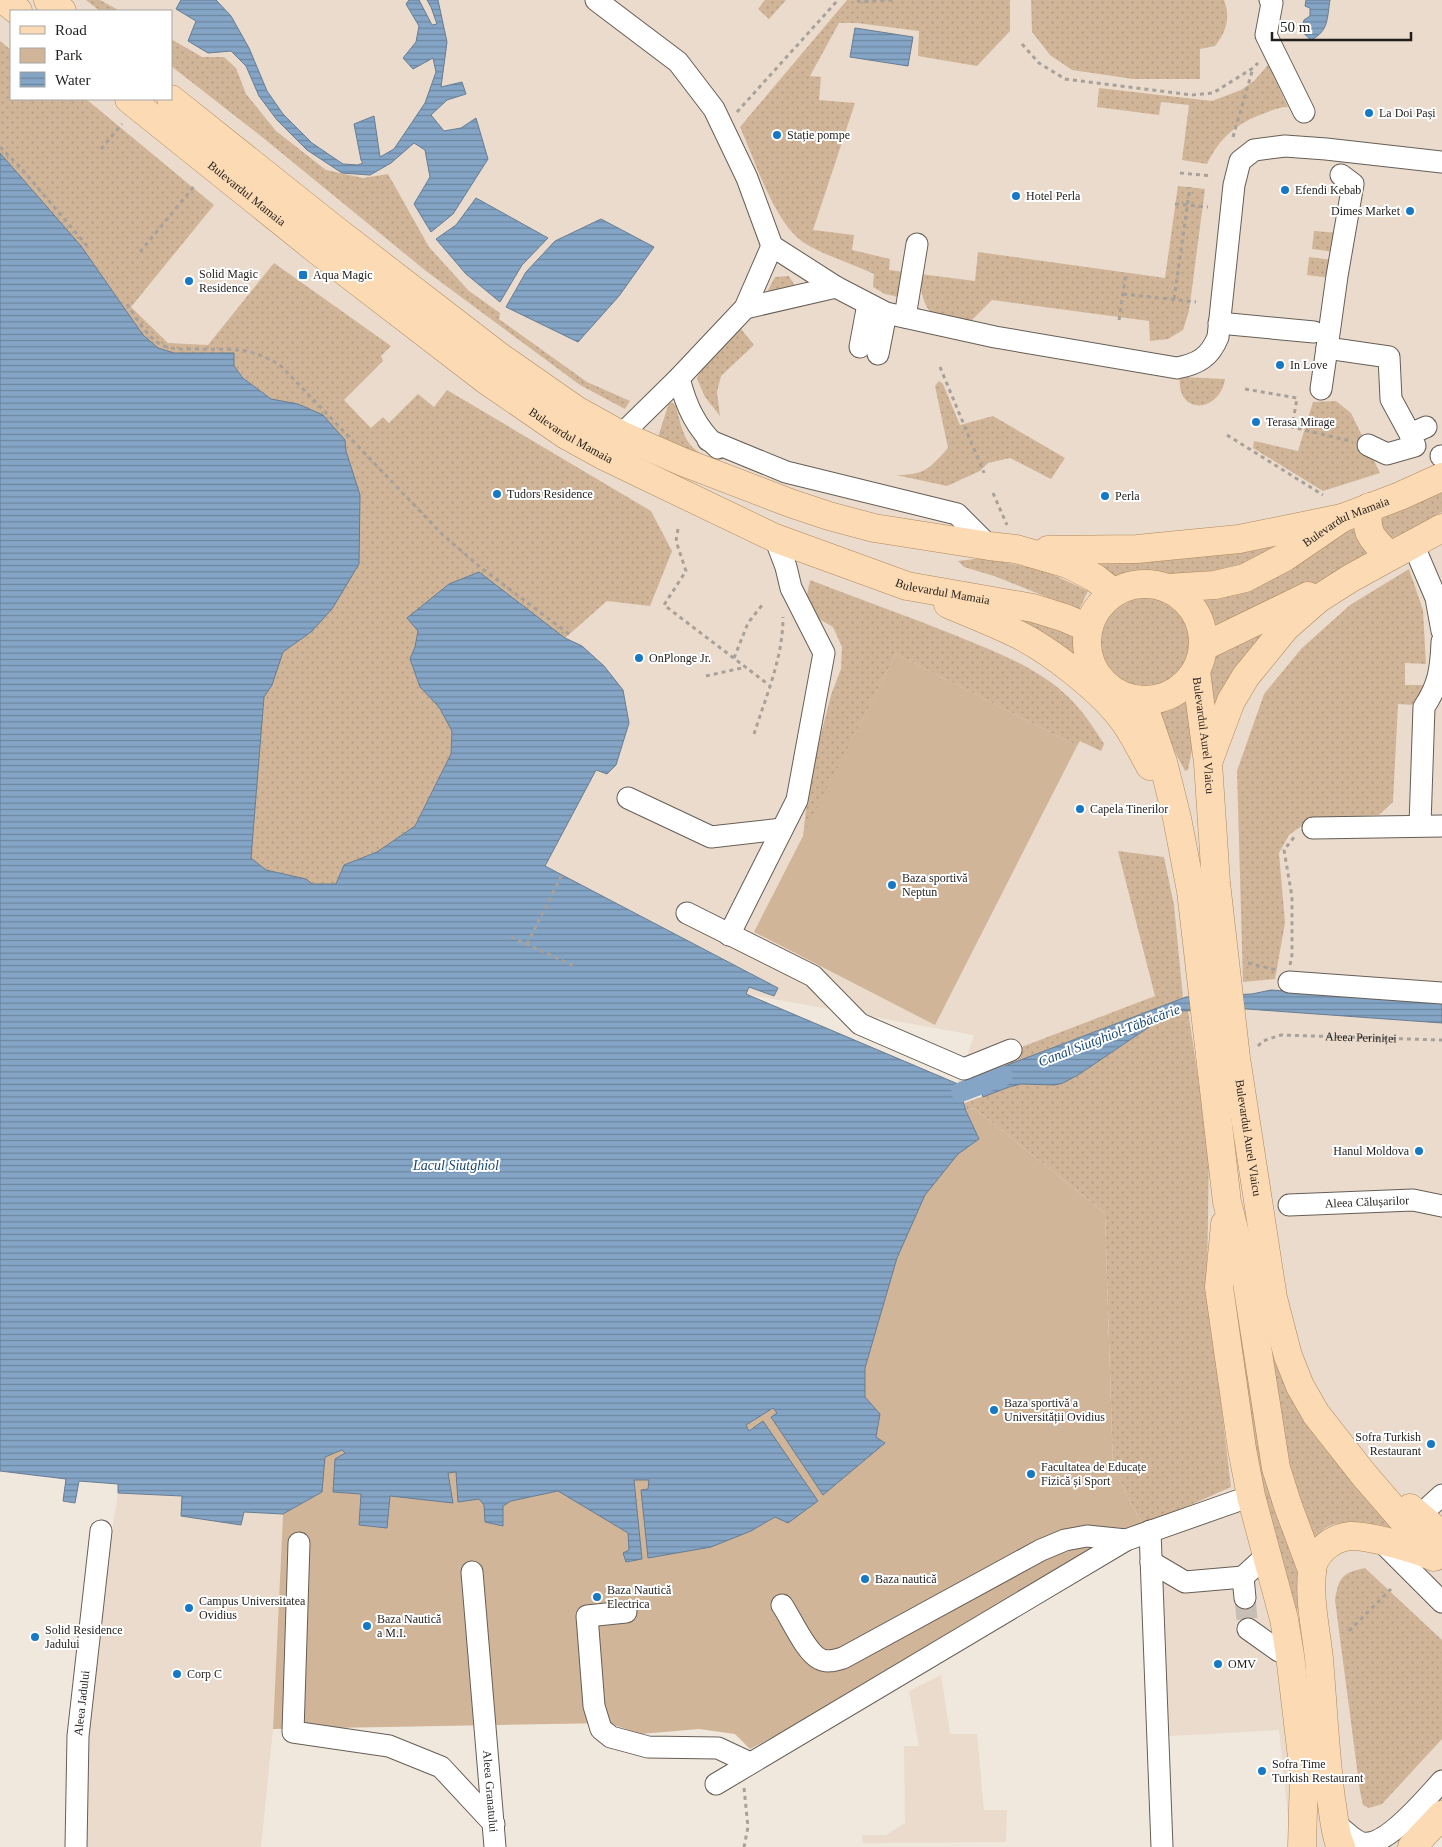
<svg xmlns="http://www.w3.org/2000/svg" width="1442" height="1847" viewBox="0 0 1442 1847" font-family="Georgia,serif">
<defs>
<pattern id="green-dots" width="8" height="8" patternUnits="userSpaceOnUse" patternTransform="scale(1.25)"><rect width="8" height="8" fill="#d1b598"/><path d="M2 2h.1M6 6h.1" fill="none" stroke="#b39b82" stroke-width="1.8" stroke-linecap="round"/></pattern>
<pattern id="water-rules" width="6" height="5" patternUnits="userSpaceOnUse" patternTransform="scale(1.25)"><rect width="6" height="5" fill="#85a5c6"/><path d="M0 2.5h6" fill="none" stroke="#6c86a0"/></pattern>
</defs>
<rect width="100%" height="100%" fill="#f0e7dd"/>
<path fill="#eadbcc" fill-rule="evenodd" d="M0 0H1442V1804L1403 1847H1288L1290 1837 1279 1730 1168 1736 1143 1526 1207 1284 1209 1151 1186 997 958 1084 974 1035 745 994 748 987 778 988 545 866 596 769 629 723 623 690 604 666 582 646 565 638 158 348 12 165 0 153ZM11 11H171V99H11Z
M118 1493 182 1496 241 1525 243 1512 283 1514 273 1729 261 1847H86L87 1692Z
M941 1675 950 1734H977L984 1810H1007L1006 1842 863 1843 862 1835H886L905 1823 904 1746H919L909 1691Z"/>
<path fill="url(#green-dots)" d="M86 0H100L120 11H100Z
M765 0H786L769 19 758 9Z
M847 0H1010V31L977 66 918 56 919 31 857 23H839L810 76 821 77 819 100 855 103 813 230 854 235 852 250 890 259 889 270 975 281 978 252 1165 278 1178 186 1205 189 1189 311 1183 330 1168 339 1150 341 1149 321 992 300 971 321C935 315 925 321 920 281L898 297 885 294 873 287 874 274C853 264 826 256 806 244 775 226 755 160 740 127Z
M1031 0H1224C1231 18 1226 32 1215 46L1200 49V79H1133L1072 70 1050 55 1032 32Z
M171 39 202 57H224L236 68 246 94 276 131 326 170 363 178 388 174 429 247 469 291 500 313 499 319 587 382 630 401 625 409 580 385 426 271 262 137 171 66Z
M0 41 11 50V99H86L214 205 131 307 168 343 208 345 274 263 391 346 381 356 383 361 344 400 371 428 383 417 389 423 418 394 434 407 447 390 651 511 672 551 650 606 607 601 565 638 479 572 407 618 419 631 415 647 410 659 420 687 439 707 452 731 451 754 415 826 377 852 344 865 336 884 312 885 306 879 266 870 251 858 264 697 272 685 283 652 311 632 360 495 346 451 345 440 298 404 271 399 244 378 234 366V353H174L158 348 143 335 81 246 0 153Z
M1268 65 1288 107C1279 107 1272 110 1265 113 1237 123 1220 137 1207 164L1182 160 1189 105 1161 102 1159 115 1097 107 1099 88 1212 101 1241 90 1254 81Z
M1314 231 1338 233 1335 252 1312 249Z
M1309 257 1333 260 1331 278 1307 275Z
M789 276 795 286 766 294 775 277Z
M741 329 754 345 721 376 717 392 720 416 705 397 697 379 702 365Z
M1180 377 1225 379C1220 413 1176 416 1180 377Z
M939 381 943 384 960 425 993 416 1065 458 1051 479 1010 458 988 463 980 471 947 486 896 475C925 475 929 469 948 448L935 386Z
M1336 401 1351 413 1380 473 1323 491 1253 448 1254 441 1298 451 1313 402Z
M669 403H673L676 406C686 448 689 447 725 468L658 437Z
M1442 493V512L1388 541 1376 521Z
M1360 517 1377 553 1217 632 1200 594Z
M1302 532 1252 562 1223 574H1150L1117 577 1107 575 1085 564Z
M983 558 1043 570 1088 591 1079 610 994 576 964 567 958 561Z
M1409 569 1423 610 1426 664 1405 663V685H1426L1415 705 1398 704 1393 802 1379 815 1342 817 1308 821 1289 835 1279 853 1285 923 1275 979 1243 982 1237 771 1264 694 1302 648 1350 605Z
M810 580C859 599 908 616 957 636 993 651 1034 666 1064 693 1081 708 1092 725 1104 744L1101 751 1080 741 1077 746 896 654 803 837 809 780 831 695 841 669 842 647 833 627 817 618 811 609 807 595Z
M1101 642a45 45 0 1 1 90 0a45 45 0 1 1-90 0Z
M991 607 1080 632 1085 666 1118 698 1137 708 1139 737Z
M1286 613 1211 734 1207 670 1211 655Z
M1187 692 1193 745 1188 770 1185 771 1153 710 1175 701Z
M1118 851 1164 857 1174 905 1183 998 976 1077 972 1070 1019 1048 1155 996Z
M1188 1010 1209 1151 1207 1284 1231 1487 1143 1526 1113 1468 1105 1213 974 1108 966 1111 964 1103 1009 1087 1021 1084 1055 1085 1078 1075 1158 1021 1177 1011Z
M1232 1245 1299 1573 1300 1588 1297 1614 1262 1501 1231 1292Z
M1263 1296 1333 1452 1393 1531C1368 1524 1332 1512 1315 1539L1280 1442Z
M1365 1568 1442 1640V1739L1382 1804 1369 1808 1363 1805 1360 1791 1335 1600C1339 1577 1342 1573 1365 1568Z"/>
<path fill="#d1b598" d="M896 654 1077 746 935 1025 754 932Z
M974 1108 1105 1213 1113 1468 1143 1526 813 1716 750 1749 735 1734 699 1729 641 1734 608 1723 273 1729 283 1514 322 1492 325 1457 342 1449 345 1453 333 1492 361 1494 359 1524 389 1496 448 1472H456L503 1526 502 1506 511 1501 558 1490 628 1533 629 1550 627 1562 642 1559 634 1480H649V1489L641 1490 751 1531 775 1517 763 1422 749 1431 745 1425 773 1407 777 1413 772 1417 885 1443 876 1437 880 1414 865 1397V1368L897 1258 925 1195 958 1153 979 1139 966 1111Z"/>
<path fill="url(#water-rules)" stroke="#677c93" d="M181 0H216L231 16 249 48 267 91 283 114 312 143 343 164 358 165 363 163 361 160 354 124 374 116 380 157 394 149 425 103 436 72 433 58 413 69 403 58 416 42 419 26 406 4 409 0H419L432 25 437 24 431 7 427 0H438L447 42 441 87 462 82 466 94 447 100 431 115 444 131 461 128 476 118 488 159 453 214 431 232 414 204 430 177 425 150 414 143 391 163 370 175 342 173 307 150 277 120 259 96 246 66 231 51 208 53 188 41 196 21 176 9Z
M1306 0H1330C1327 18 1329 31 1311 40L1301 31 1304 20 1310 16V8L1305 6Z
M855 28 913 37 908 66 850 57Z
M0 153 81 246 143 335 158 348 174 353H234V366L243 378 271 399 298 404 323 415 345 440 346 451 360 495 359 564 332 609 311 632 283 652 272 685 264 697 251 858 266 870 306 879 312 884H336L344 865 377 852 415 826 451 754 452 731 439 707 420 687 410 659 415 647 418 631 407 618 449 584 479 572 565 638 582 646 604 666 623 690 629 723 616 765 607 774 596 770 545 866 778 988 774 996 749 987 746 994 958 1084 966 1111 979 1139 958 1154 925 1195 897 1258 865 1368V1397L880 1414 876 1437 885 1443 823 1495 771 1417 777 1413 773 1408 746 1425 749 1431 763 1421 818 1501 788 1523 775 1517 751 1531 711 1547 648 1558 641 1490 648 1489 649 1480H634L642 1559 626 1562 623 1553 629 1550 628 1533 558 1491 511 1501 503 1506V1526L485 1522 484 1505 479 1499 458 1502 456 1472 448 1473 453 1503 390 1496 387 1528 359 1525 361 1494 333 1492 335 1459 345 1453 342 1450 325 1457 322 1492 283 1514 244 1512 241 1525 181 1516 182 1496 118 1493V1484L79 1481 75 1503 63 1501 66 1479 0 1471Z
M476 198 548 238 522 265 500 302 466 274 436 239 456 225Z
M601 219 654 247 619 296 578 342 506 307 526 272 555 241Z
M1271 990 1442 1002V1023L1247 1009 1178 1011 1158 1021 1078 1075 1063 1083 1055 1085 1021 1084 1009 1087 983 1097 976 1077 1186 997 1252 994Z"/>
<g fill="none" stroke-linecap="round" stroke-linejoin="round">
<path stroke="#85a5c6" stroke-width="20" d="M961 1092 1003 1076"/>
<path stroke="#c7bfb6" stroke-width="21" stroke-dasharray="21 11" stroke-linecap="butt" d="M1245 1598 1248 1629"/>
<g stroke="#665e56" stroke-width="23">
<g id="minor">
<path d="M596 0 678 62 714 109 747 178 772 246 836 287 886 313 995 337 1177 368C1198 364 1210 357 1218 337L1234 185 1240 161 1254 150 1285 146 1326 149 1442 162"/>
<path d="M1270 0 1272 3 1266 35 1304 112"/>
<path d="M1341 175 1353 184 1337 276 1327 348 1389 357 1391 399 1410 434 1426 427"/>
<path d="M745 308 836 287"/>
<path d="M905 317 917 244"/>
<path d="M1219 323 1314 332"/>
<path d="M860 347 868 304"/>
<path d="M878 354 886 313"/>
<path d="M679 378C686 406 696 428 718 448"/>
<path d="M1321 389 1327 348"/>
<path d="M621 435 679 378 745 308 772 246"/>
<path d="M708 440 786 472 957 514 989 546"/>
<path d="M1368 445 1387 454 1415 446 1410 434"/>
<path d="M1441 456H1442"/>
<path d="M1413 544 1436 598 1442 631"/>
<path d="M628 798 711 837 782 829"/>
<path d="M1420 825 1424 707C1439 685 1441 668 1442 642"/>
<path d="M1313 828 1442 826"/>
<path d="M687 913 813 976 860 1024 964 1069 1011 1050"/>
<path d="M729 935 797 800 824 653 791 588 786 567 775 538"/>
<path d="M1289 982 1442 993"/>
<path id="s2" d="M1289 1205 1413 1200 1442 1206"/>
<path d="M1420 1515 1442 1495"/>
<path d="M1150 1531 1162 1847"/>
<path d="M1382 1542 1442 1602"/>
<path d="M299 1543 293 1732 389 1746 441 1767 494 1824"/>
<path d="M1151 1562 1185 1582 1243 1577"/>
<path id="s3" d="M472 1572 495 1847"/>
<path d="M1245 1598 1243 1577 1267 1555"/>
<path d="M782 1605C791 1618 806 1653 820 1659 827 1663 835 1660 843 1658L1041 1550 1065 1540 1087 1536 1126 1540"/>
<path d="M626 1612 587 1616 594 1706 601 1729 611 1737 648 1747 718 1748 750 1763"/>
<path d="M1248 1629 1279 1651 1290 1655"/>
<path d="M716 1784 1126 1540 1251 1496"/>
<path d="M1335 1823C1341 1828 1356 1842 1363 1843 1387 1847 1426 1798 1442 1781"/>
<path id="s4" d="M76 1847 78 1736 101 1531"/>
</g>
</g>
<g stroke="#ae885d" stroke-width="29">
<g id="major">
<path d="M4 0 18 11"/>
<path d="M48 0 62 11"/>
<path id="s5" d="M129 99 317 250 486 380 566 435 606 457 775 538 907 586 1033 608 1065 618 1088 628"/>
<path d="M171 99 334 229 500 357 576 410 621 435 683 462 790 503 829 516 874 528 989 546 1016 549 1068 564 1095 578 1114 593"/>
<path d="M1369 507C1364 533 1372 539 1390 556"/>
<path d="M1048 550 1137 549 1239 539 1342 518"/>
<path d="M1398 552 1442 528"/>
<circle cx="1145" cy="642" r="58"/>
<path id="s6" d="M1167 588 1215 585 1245 578 1285 557 1342 518 1400 496 1442 477"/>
<path d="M948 604C971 614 995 623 1017 634 1050 650 1099 689 1121 717 1133 732 1141 750 1150 766"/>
<path d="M1203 647 1308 596"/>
<path id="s7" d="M1196 671 1208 763 1216 883 1236 1058 1273 1298 1288 1356 1300 1386 1316 1414 1364 1475 1434 1556"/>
<path d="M1142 701 1163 762 1177 818 1191 891 1227 1202 1246 1276 1276 1468 1288 1506 1312 1570"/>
<path d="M1209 760 1231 701 1246 676 1286 627 1318 599 1351 578 1413 544"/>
<path d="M1225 1224 1219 1287 1242 1449 1251 1496 1284 1619 1290 1655 1304 1774 1302 1847"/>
<path d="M1410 1508 1442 1535"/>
<path d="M1341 1847C1334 1833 1334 1814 1331 1799 1325 1752 1323 1706 1319 1659 1316 1630 1309 1601 1312 1572 1312 1564 1317 1555 1323 1549 1330 1542 1340 1537 1350 1536 1367 1535 1418 1549 1434 1557"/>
<path d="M1412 1847 1442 1815"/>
</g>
</g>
<g stroke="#a8a19a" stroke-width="3" stroke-dasharray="4 4" stroke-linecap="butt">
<path d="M857 0 860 2 893 0"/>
<path d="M1022 44 1039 63 1065 79 1192 95 1213 93 1253 68 1258 63"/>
<path d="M737 112 838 0"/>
<path d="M1233 137 1253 68"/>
<path d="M0 147 20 167 88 247"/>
<path d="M101 149 122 124"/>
<path d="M1180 173 1212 176"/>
<path d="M1175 204 1208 207"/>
<path d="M140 252 196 184"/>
<path d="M1123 294 1196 302"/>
<path d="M1174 299 1190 187"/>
<path d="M127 304C136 317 147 338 162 345 171 350 182 349 193 349 229 350 251 345 282 367L443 535 480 567 569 634"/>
<path d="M1119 320 1126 273"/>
<path d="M940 367 984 473"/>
<path d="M1245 389 1297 398 1292 427 1350 441"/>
<path d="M1227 435 1323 495"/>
<path d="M993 493 1007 525"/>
<path d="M678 529 676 541 686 571 664 605 769 685"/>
<path d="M734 658 748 623 763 604"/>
<path d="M706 676 746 667"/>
<path d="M754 734C766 696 783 658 783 617"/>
<path d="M511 937 574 966"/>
<path d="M527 944 562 875"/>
<path d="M1248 963 1276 970"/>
<path d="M1290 965 1292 955V897L1284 850 1295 836"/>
<path id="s1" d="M1258 1046 1263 1041 1281 1035 1442 1040"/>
<path d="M1349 1631 1391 1589"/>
<path d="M744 1788 748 1827 744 1847"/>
</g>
<use href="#minor" stroke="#fff" stroke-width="21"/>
<use href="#major" stroke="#fcdab3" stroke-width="28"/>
</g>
<g fill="#1778c4" stroke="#fff" stroke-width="2">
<circle cx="1369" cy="113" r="5"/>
<circle cx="777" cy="135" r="5"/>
<circle cx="1285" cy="190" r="5"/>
<circle cx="1016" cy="196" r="5"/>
<circle cx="1410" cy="211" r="5"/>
<rect x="298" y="270" width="10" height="10" rx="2.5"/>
<circle cx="189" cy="281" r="5"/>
<circle cx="1280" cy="365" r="5"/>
<circle cx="1256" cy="422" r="5"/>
<circle cx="497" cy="494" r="5"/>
<circle cx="1105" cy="496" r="5"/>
<circle cx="639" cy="658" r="5"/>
<circle cx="1080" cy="809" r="5"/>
<circle cx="892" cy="885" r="5"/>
<circle cx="1419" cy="1151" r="5"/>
<circle cx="994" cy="1410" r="5"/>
<circle cx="1431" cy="1444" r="5"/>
<circle cx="1031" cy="1474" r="5"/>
<circle cx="865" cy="1579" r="5"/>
<circle cx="597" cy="1597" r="5"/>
<circle cx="189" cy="1608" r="5"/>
<circle cx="367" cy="1626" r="5"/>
<circle cx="35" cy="1637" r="5"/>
<circle cx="1218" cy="1664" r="5"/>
<circle cx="177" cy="1674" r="5"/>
<circle cx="1262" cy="1771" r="5"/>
</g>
<g text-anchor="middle" stroke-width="4" stroke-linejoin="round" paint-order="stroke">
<g font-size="12" fill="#211e1b" stroke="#fff" text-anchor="start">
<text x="1379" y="117">La Doi Pași</text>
<text x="787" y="139">Stație pompe</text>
<text x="1295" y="194">Efendi Kebab</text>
<text x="1026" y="200">Hotel Perla</text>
<text x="1400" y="215" text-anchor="end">Dimes Market</text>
<text x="199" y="278">Solid Magic<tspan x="199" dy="14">Residence</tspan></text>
<text x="313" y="279">Aqua Magic</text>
<text x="1290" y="369">In Love</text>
<text x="1266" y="426">Terasa Mirage</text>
<text x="507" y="498">Tudors Residence</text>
<text x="1115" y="500">Perla</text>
<text x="649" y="662">OnPlonge Jr.</text>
<text x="1090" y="813">Capela Tinerilor</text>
<text x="902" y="882">Baza sportivă<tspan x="902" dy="14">Neptun</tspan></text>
<text x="1409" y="1155" text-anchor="end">Hanul Moldova</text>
<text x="1004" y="1407">Baza sportivă a<tspan x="1004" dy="14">Universității Ovidius</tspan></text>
<text x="1421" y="1441" text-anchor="end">Sofra Turkish<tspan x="1421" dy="14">Restaurant</tspan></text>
<text x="1041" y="1471">Facultatea de Educațe<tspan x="1041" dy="14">Fizică și Sport</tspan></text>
<text x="875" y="1583">Baza nautică</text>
<text x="607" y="1594">Baza Nautică<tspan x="607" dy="14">Electrica</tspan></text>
<text x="199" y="1605">Campus Universitatea<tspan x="199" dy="14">Ovidius</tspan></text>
<text x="377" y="1623">Baza Nautică<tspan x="377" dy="14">a M.I.</tspan></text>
<text x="45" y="1634">Solid Residence<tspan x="45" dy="14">Jadului</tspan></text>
<text x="1228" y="1668">OMV</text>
<text x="187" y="1678">Corp C</text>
<text x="1272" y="1768">Sofra Time<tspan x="1272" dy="14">Turkish Restaurant</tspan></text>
</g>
<g font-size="12" fill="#211e1b" stroke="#fff">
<text dy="4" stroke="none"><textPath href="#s5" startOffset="151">Bulevardul Mamaia</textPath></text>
<text dy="4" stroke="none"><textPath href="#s5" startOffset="556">Bulevardul Mamaia</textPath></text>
<text dy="4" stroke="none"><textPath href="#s6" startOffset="195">Bulevardul Mamaia</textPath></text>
<text dy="4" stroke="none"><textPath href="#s5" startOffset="961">Bulevardul Mamaia</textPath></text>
<text dy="4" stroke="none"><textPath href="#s7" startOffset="65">Bulevardul Aurel Vlaicu</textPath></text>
<text dy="4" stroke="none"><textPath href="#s1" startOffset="106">Aleea Periniței</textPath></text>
<text dy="4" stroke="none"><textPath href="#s7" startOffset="470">Bulevardul Aurel Vlaicu</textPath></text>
<text dy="4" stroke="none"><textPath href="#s2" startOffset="78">Aleea Călușarilor</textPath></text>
<text dy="4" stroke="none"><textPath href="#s4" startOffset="144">Aleea Jadului</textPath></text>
<text dy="4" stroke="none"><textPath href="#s3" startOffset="220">Aleea Granatului</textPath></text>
</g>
<g font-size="14" font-style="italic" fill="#174873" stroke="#fff">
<text transform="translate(1109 1035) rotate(-21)" y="5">Canal Siutghiol-Tăbăcărie</text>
<text x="456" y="1170">Lacul Siutghiol</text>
</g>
</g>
<rect x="10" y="10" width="162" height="90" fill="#ffffff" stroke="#a6a5a4"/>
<rect x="20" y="26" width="25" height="8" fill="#fcdab3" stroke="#a6a5a4"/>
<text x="55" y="35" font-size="15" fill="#211e1b">Road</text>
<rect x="20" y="48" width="25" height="15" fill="#d1b598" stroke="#a6a5a4"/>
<text x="55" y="60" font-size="15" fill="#211e1b">Park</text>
<rect x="20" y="72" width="25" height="15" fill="url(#water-rules)" stroke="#a6a5a4"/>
<text x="55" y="85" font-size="15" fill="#211e1b">Water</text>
<path d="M1272 32v8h139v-8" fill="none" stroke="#211e1b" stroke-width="2.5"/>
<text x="1280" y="32" font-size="15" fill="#211e1b" stroke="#ffffff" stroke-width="4" paint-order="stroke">50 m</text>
</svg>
